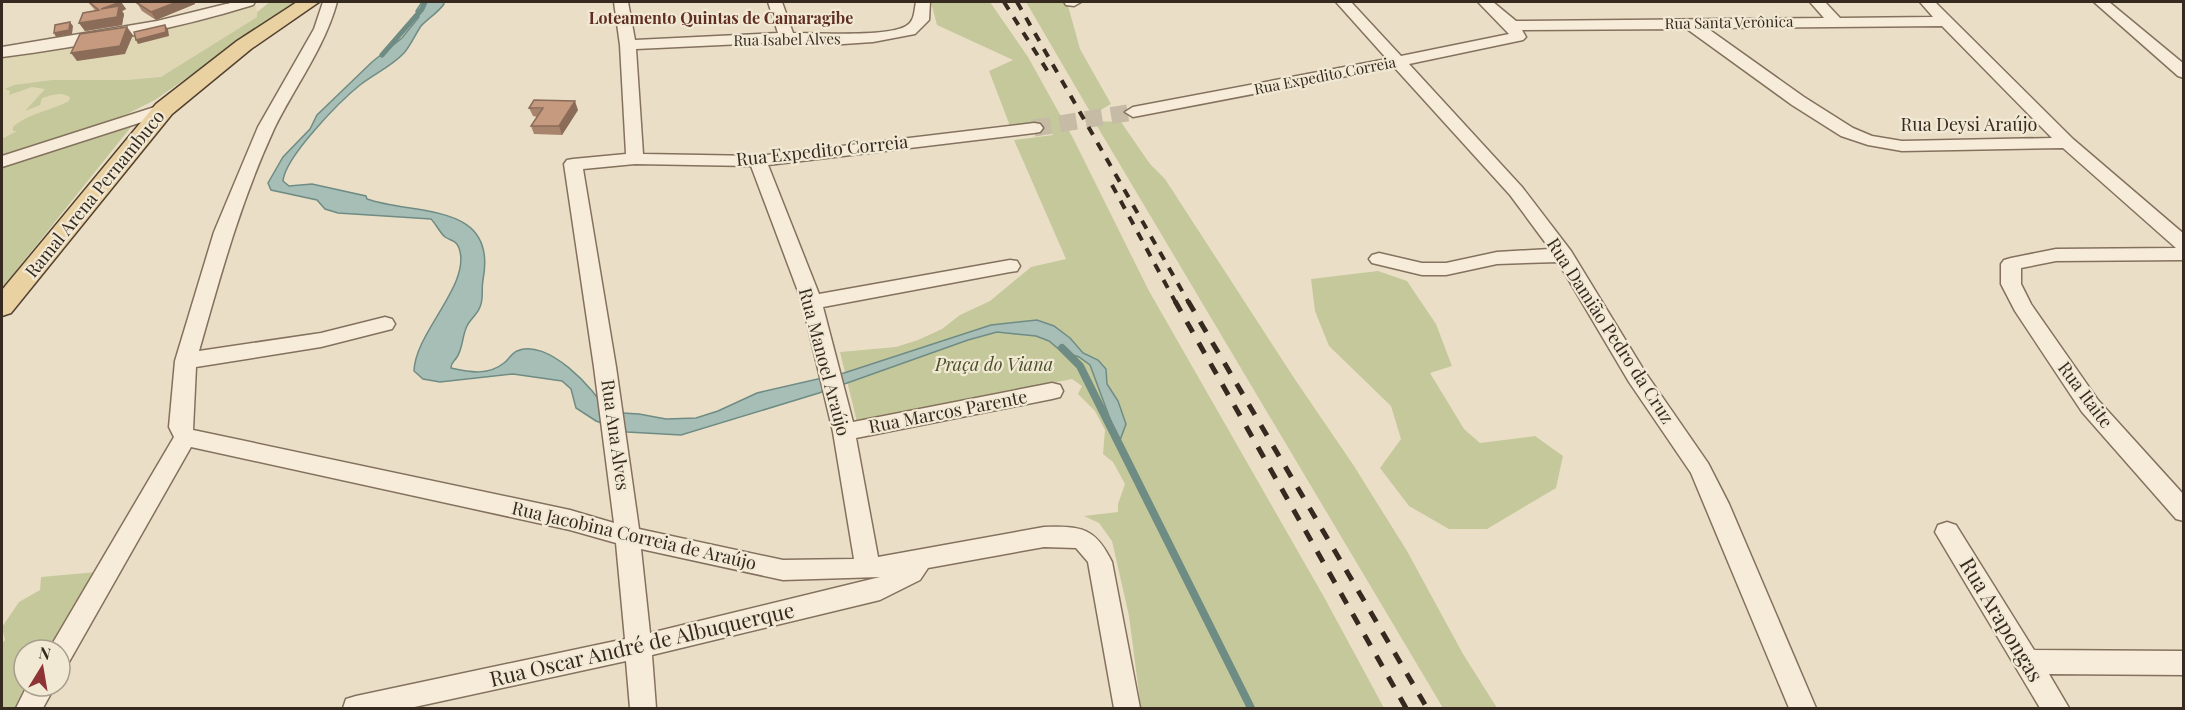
<svg xmlns="http://www.w3.org/2000/svg" width="2185" height="710" viewBox="0 0 2185 710" font-family="'Playfair Display',serif">
<rect width="100%" height="100%" fill="#eadfc6"/>
<path fill="#dfd7b4" d="M256 5 258 19 167 78 2 142V56Z"/>
<path fill="#c4c89b" d="M270 2H296L155 100 113 121 2 157V139L17 131H13V127C29 113 50 111 69 101L70 97C61 91 52 95 42 98L40 105 25 111 45 89 32 87 9 95 10 91 5 89 14 85 52 80H128L161 77 257 17V12Z
M931 2H990L1028 57 1073 138 1149 291 1324 597 1384 708H1141L1129 616 1112 541 1099 523 1084 516 1118 512V504L1125 484 1113 462 1103 454 1105 430 1095 411 1078 394 1082 386 1072 379 857 422 840 352 896 347 918 340 942 329 960 315 990 301 1031 267 1066 259 1014 140 1053 135 1045 122 1010 126 989 71 1013 60 937 25Z
M1026 2H1067L1080 49 1111 104 1092 115Z
M1094 121 1121 122 1150 164 1165 179 1294 378 1354 466 1407 551 1463 654 1497 708H1443Z
M135 122 2 288V167Z
M1378 271 1407 281 1436 324 1452 366 1430 373 1464 429 1480 443 1535 436 1563 456 1556 488 1487 529H1449L1409 506 1380 468 1401 439 1391 406 1329 346 1315 311 1311 279Z
M97 572 48 650H24L25 686 14 708H2V643L5 640 2 627 19 602 40 590 41 577Z"/>
<path fill="#a7beb7" stroke="#6f8c84" stroke-width="1.5" d="M422 2H443L444 4C438 13 428 18 421 26 416 33 411 45 404 53 392 66 374 74 360 85 340 101 285 157 283 181L289 186 312 184 366 196 367 199C416 216 498 201 483 280 481 290 484 298 480 307 477 315 470 319 467 326 462 336 463 348 457 357 454 362 451 362 451 368 469 372 488 376 504 363 508 360 512 353 517 351 546 337 596 389 606 412L639 414 666 419 696 418 718 411 757 393 844 373 991 325 1037 320 1054 326 1070 338 1083 353 1098 360 1106 369 1107 384 1118 401 1126 424 1119 443 1090 365 1079 357 1061 351 1049 341 1036 336 997 332 968 340 819 393 681 435 627 432 596 421 576 408 571 389 562 381 513 374 440 382 423 379 414 371C415 332 472 284 459 248 456 240 451 241 445 237 440 233 436 224 431 219L338 213 325 209 317 200 271 190 268 183 283 157 310 129 317 115 372 62 402 38 419 17 416 11Z"/>
<g fill="none" stroke-linecap="round" stroke-linejoin="round">
<path stroke="#6f8c84" stroke-width="5" d="M382 55 422 9 425 2"/>
<path stroke="#6f8c84" stroke-width="8" d="M1062 348 1080 366 1251 708"/>
<path stroke="#c6bba5" stroke-width="17" stroke-dasharray="17 9" stroke-linecap="butt" d="M1034 128 1133 112"/>
<g stroke="#84715d" stroke-width="3">
<path id="minor" d="M234 2H255L253 5C172 30 86 46 2 57V47L157 21Z
M323 2H337C324 49 295 86 274 129 240 203 221 274 199 351L321 333 385 317 392 319 395 324 392 329 321 347 196 367 193 430 570 510 614 523 594 367 564 164 567 160 573 159 626 154 620 45 614 2H628L635 40 778 33 768 2H782L793 33C816 33 888 37 906 26 915 21 914 11 916 2H930L929 20 915 34 873 42 843 44 787 42 636 49 643 154 758 156 1034 123 1040 124 1043 128 1040 132 1034 133 768 165 819 294 1010 260 1017 261 1020 266 1017 271 1010 272 823 307 853 422 1052 383 1060 385 1063 391 1060 397 1052 399 856 438 878 557 1044 527C1081 526 1095 527 1112 562L1140 708H1114L1088 562 1076 548 1044 547 928 568 920 580 880 600 652 655 656 708H630L626 661 410 708H343L346 699 356 696 625 639 616 543 570 530 191 447 69 662 60 666V650H49L51 646 174 437 169 427 175 361 214 232 258 127 314 29ZM635 164 751 166 802 302 833 432 854 559 783 560 639 529 616 367 583 169ZM641 549 783 580 880 577 650 633Z
M1064 2H1081L1074 6 1066 5Z
M1336 2H1351L1401 56 1509 34 1478 2H1493L1516 21 1824 18 1810 2H1825L1840 18 1933 17 1920 2H1935L2073 139 2184 234V260L2056 261 2021 268V284L2031 304 2098 400 2184 495V521L2176 519 2082 412 2015 311 2001 284V264L2004 260 2011 258 2056 249 2176 248 2063 148 1902 151 1868 145 1841 136 1792 105 1687 29 1522 30 1526 37 1523 40 1409 64 1522 187 1571 251 1645 372 1708 463 1729 504 1816 708H1789L1691 473 1629 382 1558 262 1497 264 1446 275H1422L1372 263 1369 259 1372 255 1379 253 1422 263H1446L1497 252 1550 249 1510 195 1394 67 1133 117 1125 112 1133 107 1387 59ZM1942 26 2052 138 1902 141 1872 136 1853 128 1804 97 1707 28Z
M2094 2H2109L2184 64V78L2178 76Z
M164 104 170 105 172 109 170 113 2 167V156Z
M1947 522 1956 525 2034 650 2184 651V675L2049 674 2069 708H2040L1935 532 1938 525Z
M27 686H55L43 708H16Z"/>
</g>
<g stroke="#524031" stroke-width="3">
<path id="major" d="M297 2H319L251 49 172 114 11 313 2 316V290L156 104 237 41Z"/>
</g>
<use href="#minor" fill="#f6ecd9" fill-rule="evenodd"/>
<use href="#major" fill="#ead1a1" fill-rule="evenodd"/>
<path stroke="#362a20" stroke-width="4" stroke-dasharray="9 9" stroke-linecap="butt" d="M1004 2 1050 75
M1017 2 1189 303
M1112 185 1176 303"/>
<path stroke="#362a20" stroke-width="5" stroke-dasharray="12 12" stroke-linecap="butt" d="M1175 301 1406 708
M1188 301 1427 708"/>
</g>
<path fill="#a9846d" d="M88 2H121L126 9 122 11 124 14 122 25 85 31 79 23 95 10Z
M139 2H194L195 4 156 20 142 11 137 3Z
M529 108 578 110 562 135 534 134 531 126 537 117 533 116Z"/>
<path fill="#8a6c59" d="M121 2 126 9 122 11 124 14 122 25 85 31 79 23 101 9Z
M177 2H194L195 4 156 20 151 12Z
M225 2H234L226 4Z
M70 22 73 26 72 34 56 37 54 33Z
M165 25 168 29 169 36 138 44 136 40Z
M127 27 133 35 125 54 77 61 71 53Z
M575 101 578 110 562 135 559 126Z"/>
<path fill="#c59a7f" stroke="#8a6c59" stroke-width="1.5" d="M89 2H121L101 9 119 6 117 17 79 23 83 13 99 10Z
M139 2H177L151 12 137 3Z
M70 22 69 30 54 33 55 25Z
M165 25 166 32 136 40 134 32Z
M127 27 120 46 71 53 80 34Z
M534 100 575 101 559 126H531L543 108H529Z"/>
<g text-anchor="middle" stroke-width="4.5" stroke-linejoin="round" paint-order="stroke">
<g font-size="15" fill="#362a20" stroke="#f2e9d5">
<text transform="translate(1729 23) rotate(-1)" y="5">Rua Santa Verônica</text>
<text transform="translate(787 40) rotate(-1)" y="5">Rua Isabel Alves</text>
<text transform="translate(1325 76) rotate(-11)" y="5">Rua Expedito Correia</text>
</g>
<g font-size="16" font-weight="bold" fill="#5f2e23" stroke="#f2e9d5">
<text x="721" y="24">Loteamento Quintas de Camaragibe</text>
</g>
<g font-size="18" fill="#362a20" stroke="#f2e9d5">
<text x="1969" y="131">Rua Deysi Araújo</text>
<text transform="translate(822 151) rotate(-6)" y="6">Rua Expedito Correia</text>
<text transform="translate(95 194) rotate(-51)" y="6">Ramal Arena Pernambuco</text>
<text transform="translate(1610 331) rotate(57)" y="6">Rua Damião Pedro da Cruz</text>
<text transform="translate(824 362) rotate(75)" y="6">Rua Manoel Araújo</text>
<text transform="translate(2085 395) rotate(53)" y="6">Rua Itaite</text>
<text transform="translate(948 412) rotate(-11)" y="6">Rua Marcos Parente</text>
<text transform="translate(615 435) rotate(82)" y="6">Rua Ana Alves</text>
<text transform="translate(634 536) rotate(13)" y="6">Rua Jacobina Correia de Araújo</text>
</g>
<g font-size="18" font-style="italic" fill="#475028" stroke="#f2e9d5">
<text x="994" y="371">Praça do Viana</text>
</g>
<g font-size="21" fill="#362a20" stroke="#f2e9d5">
<text transform="translate(2001 620) rotate(59)" y="7">Rua Arapongas</text>
<text transform="translate(642 645) rotate(-13)" y="7">Rua Oscar André de Albuquerque</text>
</g>
</g>
<rect width="2185" height="710" fill="none" stroke="#362a20" stroke-width="6"/>
<g transform="translate(42 668) rotate(11)"><circle r="28" fill="#f2e9d5" stroke="#a79d8d" stroke-width="1.5"/>
<path d="M0-4.5L10 22L0 15L-10 22Z" fill="#8e3336"/>
<text y="-9" font-size="16" font-weight="bold" text-anchor="middle" fill="#362a20">N</text>
</g>
</svg>
